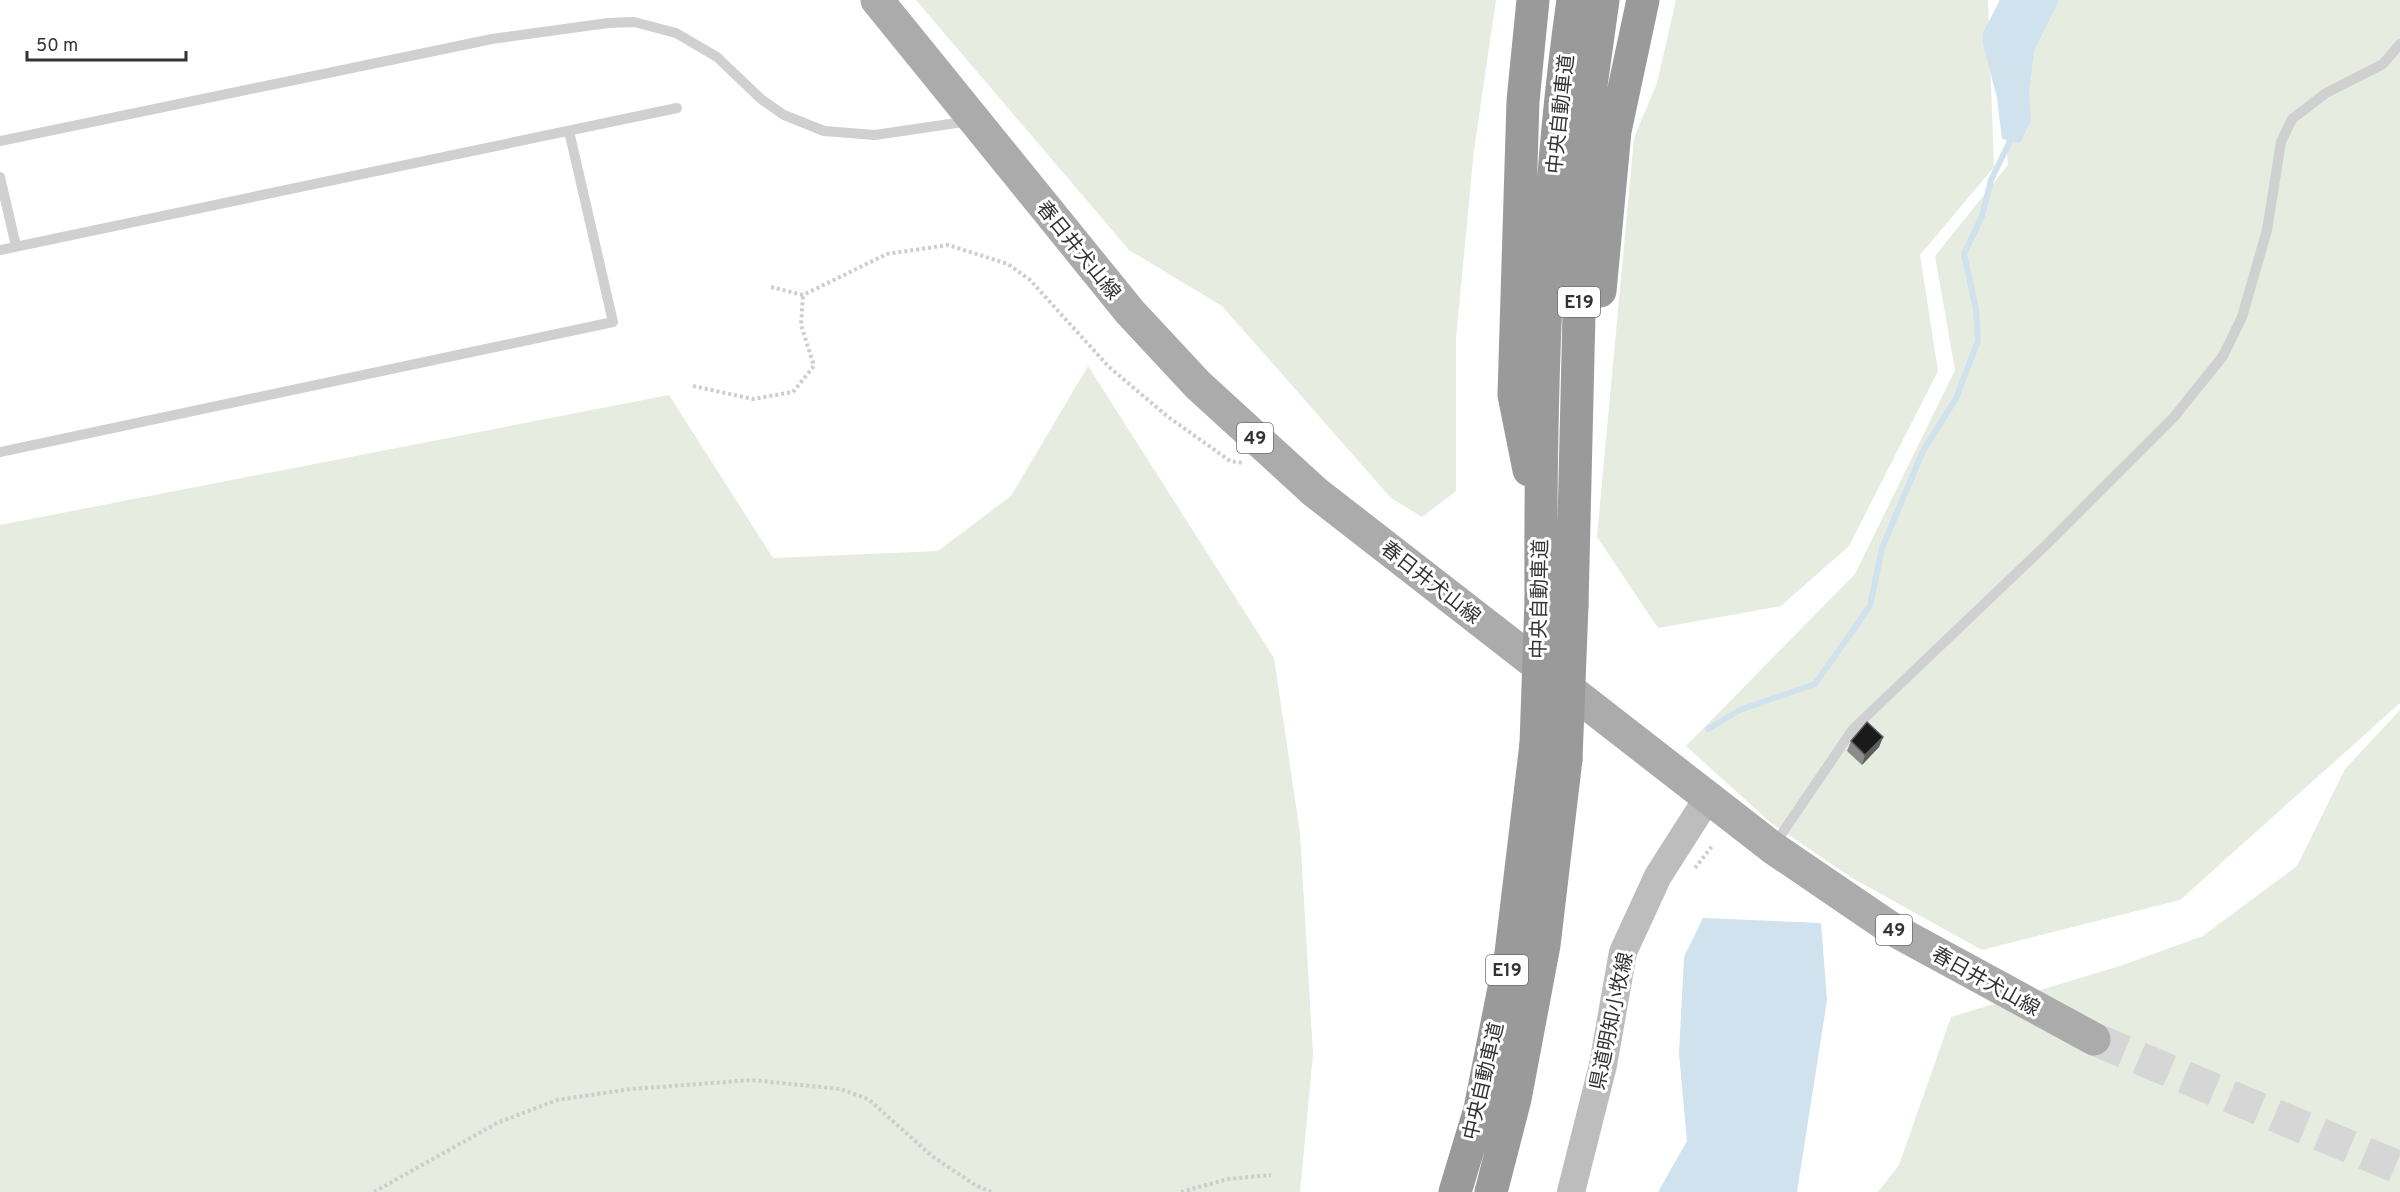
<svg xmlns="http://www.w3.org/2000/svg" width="2400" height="1192" viewBox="0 0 2400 1192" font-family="Overpass,'Noto Sans JP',sans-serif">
<rect width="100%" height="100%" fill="#fff"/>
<path fill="#e6ecdf" d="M916 0H1496L1474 150 1456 338V491L1422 517 1391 498 1222 306 1129 250Z
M1676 0H1988L1994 167 1920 255 1938 371 1849 546 1781 606 1658 628 1597 537 1634 138 1657 83Z
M1999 0H2400V703L2180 900 1982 950 1852 878 1771 823 1686 746 1855 574 1955 370 1935 256 2008 165 1997 37Z
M1088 366 1274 658 1300 833 1313 1054 1300 1192H0V525L669 395 773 558 938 551 1011 496Z
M2400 710V1192H1878L1899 1165 1951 1017 2120 966 2203 936 2297 866 2345 769Z"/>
<path fill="#cfe2ee" d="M2000 0H2059L2034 51 2029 93 2031 121 2020 143 2002 139 1997 98 1983 44V33Z
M1703 918 1821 923 1827 1000 1797 1192H1658L1687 1141 1679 1054 1684 957Z"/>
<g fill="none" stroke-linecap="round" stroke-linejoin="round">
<path stroke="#cfe2ee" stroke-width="6" d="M1708 729 1740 710 1815 684 1870 606 1882 548 1923 451 1956 398 1978 341 1976 309 1964 254 1982 216 1991 180 2010 141"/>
<path stroke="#d6d6d6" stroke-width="33" stroke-dasharray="33 16" stroke-linecap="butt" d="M2094 1039 2400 1168"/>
<path stroke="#cdcdcd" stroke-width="4" stroke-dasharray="3 3" stroke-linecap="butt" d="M771 287 803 295 887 254 948 245 1008 264 1030 280 1109 367 1167 416 1230 461 1243 463
M693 386 753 399 793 392 814 366 801 325 803 295
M1695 868 1713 845
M374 1192 497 1123 557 1100 631 1089 752 1080 840 1089 868 1099 932 1156 975 1185 991 1192
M1181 1192 1228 1179 1271 1175"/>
<path stroke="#d0d0d0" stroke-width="10" d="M0 141 492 39 608 23 634 22 676 33 717 57 761 99 784 115 824 131 875 135 970 121
M0 177 16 246
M0 250 677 108
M0 452 613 322 569 131
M1774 845 1853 729 2046 545 2174 417 2223 356 2242 317 2267 230 2281 142 2292 119 2326 93 2383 64 2400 44"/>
<path stroke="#bdbdbd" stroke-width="28" d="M1571 1192 1603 1065 1623 952 1658 876 1709 796"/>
<path stroke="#ababab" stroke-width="33" d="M877 0 1130 312 1198 385 1315 492 1773 848 1892 929 2094 1039"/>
<path stroke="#9a9a9a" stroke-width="33" d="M1600 291 1615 131 1643 0
M1529 470 1514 395 1523 101 1533 0
M1541 599C1540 399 1545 198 1573 0
M1572 605 1581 230 1588 107 1603 0
M1455 1192 1480 1109 1511 953 1536 744
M1491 1192 1515 1099 1544 945 1566 759"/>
<path stroke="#9a9a9a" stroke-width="33" d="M1536 744 1541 599
M1566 759 1572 605"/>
</g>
<path fill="#8c8c8c" d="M1883 737 1879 747 1862 765 1847 751 1851 741Z"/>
<path fill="#5f5f5f" d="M1883 737 1879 747 1862 765 1865 755Z"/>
<path fill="#1a1a1a" stroke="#5f5f5f" stroke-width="1.5" d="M1867 722 1883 737 1865 755 1851 741Z"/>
<g text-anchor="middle" stroke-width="6" stroke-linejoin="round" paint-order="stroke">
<g fill="#fff" stroke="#707070" stroke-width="1.5">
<rect x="1558" y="287" width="42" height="30" rx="4.5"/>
<rect x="1237" y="423" width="36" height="30" rx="4.5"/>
<rect x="1876" y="915" width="36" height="30" rx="4.5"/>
<rect x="1486" y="955" width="42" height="30" rx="4.5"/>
</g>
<g font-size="18" font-weight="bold" fill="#333">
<text x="1579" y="308">E19</text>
<text x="1255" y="444">49</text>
<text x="1894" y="936">49</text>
<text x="1507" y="976">E19</text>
</g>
<g font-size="20" fill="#333" stroke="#fff">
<text transform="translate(1560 114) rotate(-84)" y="7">中央自動車道</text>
<text transform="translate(1079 250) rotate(51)" y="7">春日井犬山線</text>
<text transform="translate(1431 582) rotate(38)" y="7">春日井犬山線</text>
<text transform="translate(1539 599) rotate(-89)" y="7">中央自動車道</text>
<text transform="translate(1986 981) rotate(29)" y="7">春日井犬山線</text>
<text transform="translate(1611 1021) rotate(-78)" y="7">県道明知小牧線</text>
<text transform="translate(1483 1081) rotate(-77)" y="7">中央自動車道</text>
</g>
</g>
<path d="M27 51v9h159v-9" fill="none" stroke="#333333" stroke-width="3"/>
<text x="36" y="51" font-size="18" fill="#333333" stroke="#ffffff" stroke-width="4.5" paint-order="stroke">50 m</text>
</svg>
